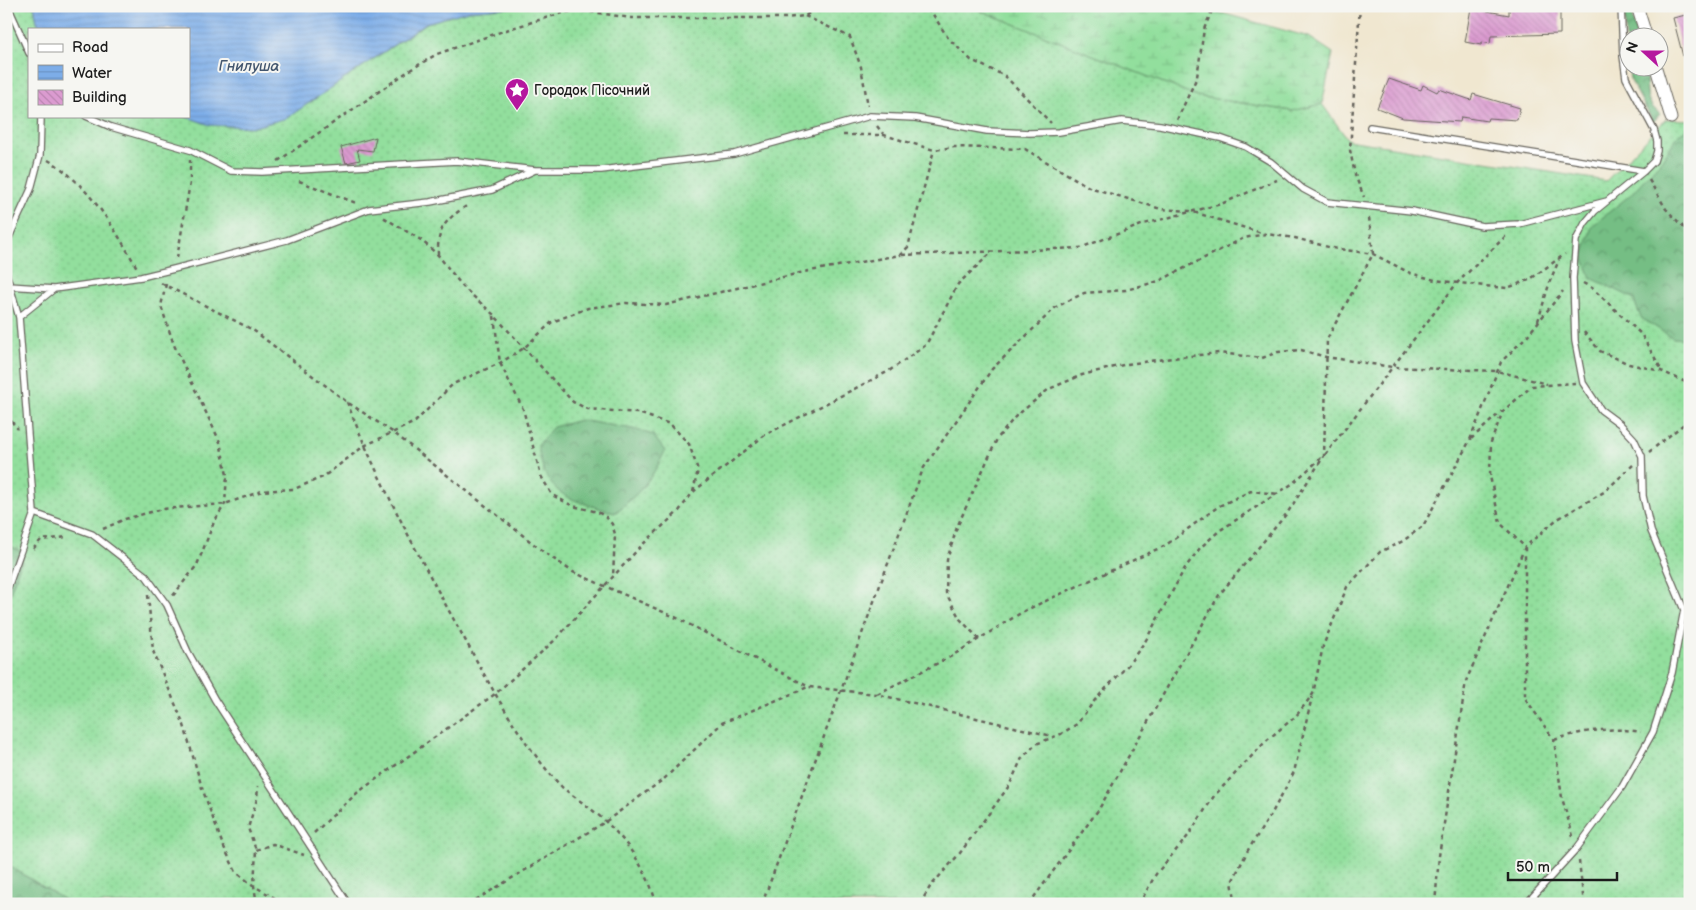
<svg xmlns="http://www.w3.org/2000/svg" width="1696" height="910" viewBox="0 0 1696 910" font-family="'Balsamiq Sans',sans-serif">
<defs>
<pattern id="grass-dots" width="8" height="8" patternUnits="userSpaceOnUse" patternTransform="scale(1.25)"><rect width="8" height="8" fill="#92df9d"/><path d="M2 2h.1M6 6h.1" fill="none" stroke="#7dbf87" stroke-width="1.8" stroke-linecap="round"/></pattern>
<pattern id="forest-crowns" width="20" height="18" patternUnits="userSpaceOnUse" patternTransform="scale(1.25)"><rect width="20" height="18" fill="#75be84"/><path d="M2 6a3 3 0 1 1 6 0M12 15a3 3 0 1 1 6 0" fill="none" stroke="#5f9a6b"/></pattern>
<pattern id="wetland-marsh" width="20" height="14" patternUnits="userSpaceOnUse" patternTransform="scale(1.25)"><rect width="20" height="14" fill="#92df9d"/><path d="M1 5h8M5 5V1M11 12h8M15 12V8" fill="none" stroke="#7dbf87"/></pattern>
<pattern id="water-rules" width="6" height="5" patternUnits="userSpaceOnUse" patternTransform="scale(1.25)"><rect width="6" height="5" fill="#7dade8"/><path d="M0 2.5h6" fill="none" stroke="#6b94c6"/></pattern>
<pattern id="building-back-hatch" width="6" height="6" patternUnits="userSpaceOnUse" patternTransform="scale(1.25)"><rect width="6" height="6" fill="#db9bd0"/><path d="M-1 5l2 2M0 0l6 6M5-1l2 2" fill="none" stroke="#bb85b2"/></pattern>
</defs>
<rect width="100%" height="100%" fill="#f6f6f2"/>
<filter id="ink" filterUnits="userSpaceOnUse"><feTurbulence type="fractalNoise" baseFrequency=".02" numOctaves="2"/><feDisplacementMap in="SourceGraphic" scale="10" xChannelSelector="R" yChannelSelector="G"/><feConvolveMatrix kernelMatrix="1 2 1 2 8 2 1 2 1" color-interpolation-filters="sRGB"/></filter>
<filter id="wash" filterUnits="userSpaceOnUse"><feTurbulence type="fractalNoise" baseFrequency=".0096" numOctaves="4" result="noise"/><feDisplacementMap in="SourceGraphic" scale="20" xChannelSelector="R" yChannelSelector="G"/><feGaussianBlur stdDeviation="1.12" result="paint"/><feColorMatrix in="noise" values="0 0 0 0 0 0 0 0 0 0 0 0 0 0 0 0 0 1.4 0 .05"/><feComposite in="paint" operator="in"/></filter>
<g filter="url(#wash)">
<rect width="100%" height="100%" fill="#f0e7d0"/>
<path fill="url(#grass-dots)" stroke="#577e5c" d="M6 6H34L37 22 42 29H29V116H184L210 125 254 127 287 118 427 23 468 11 526 6H969L1197 96 1292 111 1322 104 1348 140 1606 181 1666 119 1690 120V904H71L6 864V604L24 553 10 546 6 513Z"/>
<path fill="url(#forest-crowns)" stroke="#486d50" d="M1624 6H1629L1637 37 1628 38V68H1644C1650 89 1641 99 1660 114L1653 122 1630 79 1627 57Z
M1690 126V339L1673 338 1641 318 1633 298 1591 278 1583 256 1592 226 1630 195 1661 161 1679 134Z
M580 420 633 429 653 435 665 451C653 478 638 495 615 513 571 499 544 498 538 445L553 427Z
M10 546 24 553 6 604V555Z
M6 864 71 904H6Z"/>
<path fill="url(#wetland-marsh)" stroke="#577e5c" d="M969 6H1196L1309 37 1333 53 1322 104 1292 111 1197 96Z"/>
<path fill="url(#water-rules)" stroke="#4c6482" d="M34 6H526L468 11 426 23 287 118 254 127 210 125 184 116H189V29H42L37 22Z"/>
<g id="blocks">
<path fill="url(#building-back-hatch)" d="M1509 6H1560V34L1491 36 1490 44 1482 42 1481 45 1465 42 1471 8 1509 15Z
M1690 14V68H1686L1673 18Z
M1389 79 1421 90 1423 85 1437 92 1439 89 1471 100 1473 94 1520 108 1517 120 1488 118 1487 121 1461 117 1460 122 1403 118 1377 108Z
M376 137 373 151 357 149 360 160 346 163 341 147Z"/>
</g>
</g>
<g filter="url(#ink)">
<use href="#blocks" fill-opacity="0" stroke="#66635b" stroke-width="1"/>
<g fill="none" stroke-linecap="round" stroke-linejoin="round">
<g stroke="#66635b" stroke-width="8">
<path id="service" d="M8 6 29 53
M86 116 111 127 190 150 231 171 262 172 457 161 535 170H601L734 154 870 116 915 118 987 131 1029 133 1059 132 1122 121 1160 125 1220 138 1246 147 1271 162 1303 189 1327 202 1412 211 1482 226 1519 224 1607 201
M1370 127 1644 171
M6 244 31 189 40 155 41 116
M6 273 19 317 34 513 6 593
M9 286 54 289
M19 317 54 289 141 277 174 269 287 240 369 209 430 202 492 190 535 170
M34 513 92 534 146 576 167 605 188 652 215 700 348 904
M1526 904 1577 848 1622 787 1653 732 1672 673 1684 610 1651 531 1643 496 1642 456 1634 439 1620 424 1601 410 1583 383 1575 341 1573 278 1576 240 1585 223 1595 211 1644 171 1654 161 1657 151V141L1654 130 1626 78 1623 56 1621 6"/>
</g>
<g stroke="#66635b" stroke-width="13">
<path id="minor" d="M1637 6 1647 38
M1656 68 1671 118"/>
</g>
<path stroke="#66635b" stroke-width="2.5" stroke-dasharray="4 4" stroke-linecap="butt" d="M920 6 932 13 948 38 971 60 1005 76 1051 123
M1360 6 1350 150 1355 175 1364 197
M805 16 850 37 861 67 868 106
M1177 120 1197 77 1204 29 1214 6
M877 126 884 135
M843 135H884L934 150 954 147 1025 149 1089 187 1161 209 1190 211 1265 234
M48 160C87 182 116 230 137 268
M278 161 410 70 437 54 512 28 566 12 586 11 631 18H785L805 16 819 6
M1649 180 1666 209 1690 234
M299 181 356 203
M438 255C437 228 446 219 468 205
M902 255 1080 248 1144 224 1221 204 1277 180
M177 258 190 183V160
M161 283 253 330 347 402 394 433 545 553 573 572 677 618 809 687 876 694 1052 736
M1583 283 1592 288 1641 334 1663 372
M166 284 161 306 174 345 220 442 227 475 225 504 214 522 197 565 172 597
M494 316 500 363 523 409 541 476 552 495 573 506 598 512 606 517 612 524 615 534 613 577
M1538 321 1550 281 1559 260
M1584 332 1600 351 1629 364 1661 371 1690 384
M347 402C376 477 415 549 454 620 476 659 497 700 523 738 535 755 548 773 563 788 577 799 592 809 605 821 627 841 650 874 656 904
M6 415 18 429
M1471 439 1502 411
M1649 452 1684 424 1690 422
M1325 455 1457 283 1508 234
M693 492 765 435 889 371 926 345 958 284 992 252
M103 529 125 519 162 509 225 504 262 491 294 489 323 477 364 446 415 422 453 384 500 363 524 348 552 322 588 308 626 303 666 305 804 272 900 255 908 247 934 150
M33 549 41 540 68 537
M148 595 153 651 184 725 202 788 222 843 236 872 254 886 285 904
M979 639 960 619 946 593 947 560 957 527 997 439 1015 417 1049 389 1082 375 1127 364 1180 357 1219 353 1262 358 1278 352 1301 350 1326 357 1392 367 1497 371 1547 384
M877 694 950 657 1024 611 1166 545 1219 506 1251 491 1278 494
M1554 740C1584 730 1610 727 1641 732
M314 833 357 793 495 694 555 640 642 545 679 511 693 492 698 470 689 444 670 424 638 413 588 409 573 402 494 315 463 287 438 255 421 240 383 217
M1573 836 1562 798 1554 740 1525 698V547L1500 523 1490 476 1491 442 1503 411 1532 386 1575 383
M256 850 273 844 304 855
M1579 861 1584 904
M257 904 254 886 256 850 248 828 257 799 258 786
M469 904 605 822 664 779 722 723 808 687
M762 904 923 469 992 369 1056 307 1084 293 1126 290 1159 281 1244 238 1266 234 1295 238 1332 248 1373 254 1410 273 1435 280 1484 286 1507 288 1529 280 1565 254
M920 904 930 887 960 853 1009 786 1022 758 1036 744 1061 734 1077 724 1095 700 1128 665 1146 640 1185 568 1200 548 1219 531 1292 484 1321 458
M1029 904 1099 809 1219 595 1288 512 1324 456 1327 339 1373 254 1369 217
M1139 904 1156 874 1188 836 1214 796 1266 741 1296 716 1313 694 1323 646 1347 587 1380 552 1403 541 1423 526 1470 440 1501 362 1527 336 1563 291
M1236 904 1232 882 1248 850 1272 813 1294 772 1312 697
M1435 904 1439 856 1466 681 1525 547 1556 520 1604 492 1633 465"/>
<use href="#service" stroke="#fff" stroke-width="5.5"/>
<use href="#minor" stroke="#fff" stroke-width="11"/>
</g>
</g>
<defs>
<g id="sight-pin" transform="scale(1.25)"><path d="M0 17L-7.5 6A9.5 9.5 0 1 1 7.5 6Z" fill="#b5179e" stroke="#f6f6f2"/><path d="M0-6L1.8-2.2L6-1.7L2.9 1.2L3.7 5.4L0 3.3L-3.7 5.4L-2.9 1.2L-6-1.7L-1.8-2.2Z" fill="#fff"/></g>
</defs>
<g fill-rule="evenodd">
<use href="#sight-pin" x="517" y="90"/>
</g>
<g text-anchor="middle" stroke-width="4" stroke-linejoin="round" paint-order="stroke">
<g font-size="14" fill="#1c1c1c" stroke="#f6f6f2" text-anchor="start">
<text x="534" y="95">Городок Пісочний</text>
</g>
<g font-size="15" font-style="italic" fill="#43566e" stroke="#f6f6f2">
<text x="249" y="71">Гнилуша</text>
</g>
</g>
<rect width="1696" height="910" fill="none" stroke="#f6f6f2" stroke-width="25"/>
<rect x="28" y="28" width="162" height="90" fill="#f6f6f2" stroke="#9f9f9c"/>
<rect x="38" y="44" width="25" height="8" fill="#ffffff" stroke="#9f9f9c"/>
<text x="72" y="52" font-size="15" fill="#1c1c1c">Road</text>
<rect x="38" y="65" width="25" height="15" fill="url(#water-rules)" stroke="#9f9f9c"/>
<text x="72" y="78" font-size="15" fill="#1c1c1c">Water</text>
<rect x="38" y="90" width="25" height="15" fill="url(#building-back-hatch)" stroke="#9f9f9c"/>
<text x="72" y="102" font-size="15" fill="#1c1c1c">Building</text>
<g transform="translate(1644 52) rotate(291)"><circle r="24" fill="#f6f6f2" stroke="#9f9f9c"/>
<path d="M0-4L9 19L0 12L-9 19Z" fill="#b5179e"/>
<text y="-8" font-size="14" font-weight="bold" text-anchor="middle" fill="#1c1c1c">N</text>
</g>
<path d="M1508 872v8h109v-8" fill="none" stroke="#1c1c1c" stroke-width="2.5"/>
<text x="1516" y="872" font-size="15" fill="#1c1c1c" stroke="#f6f6f2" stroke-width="4" paint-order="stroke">50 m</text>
</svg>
